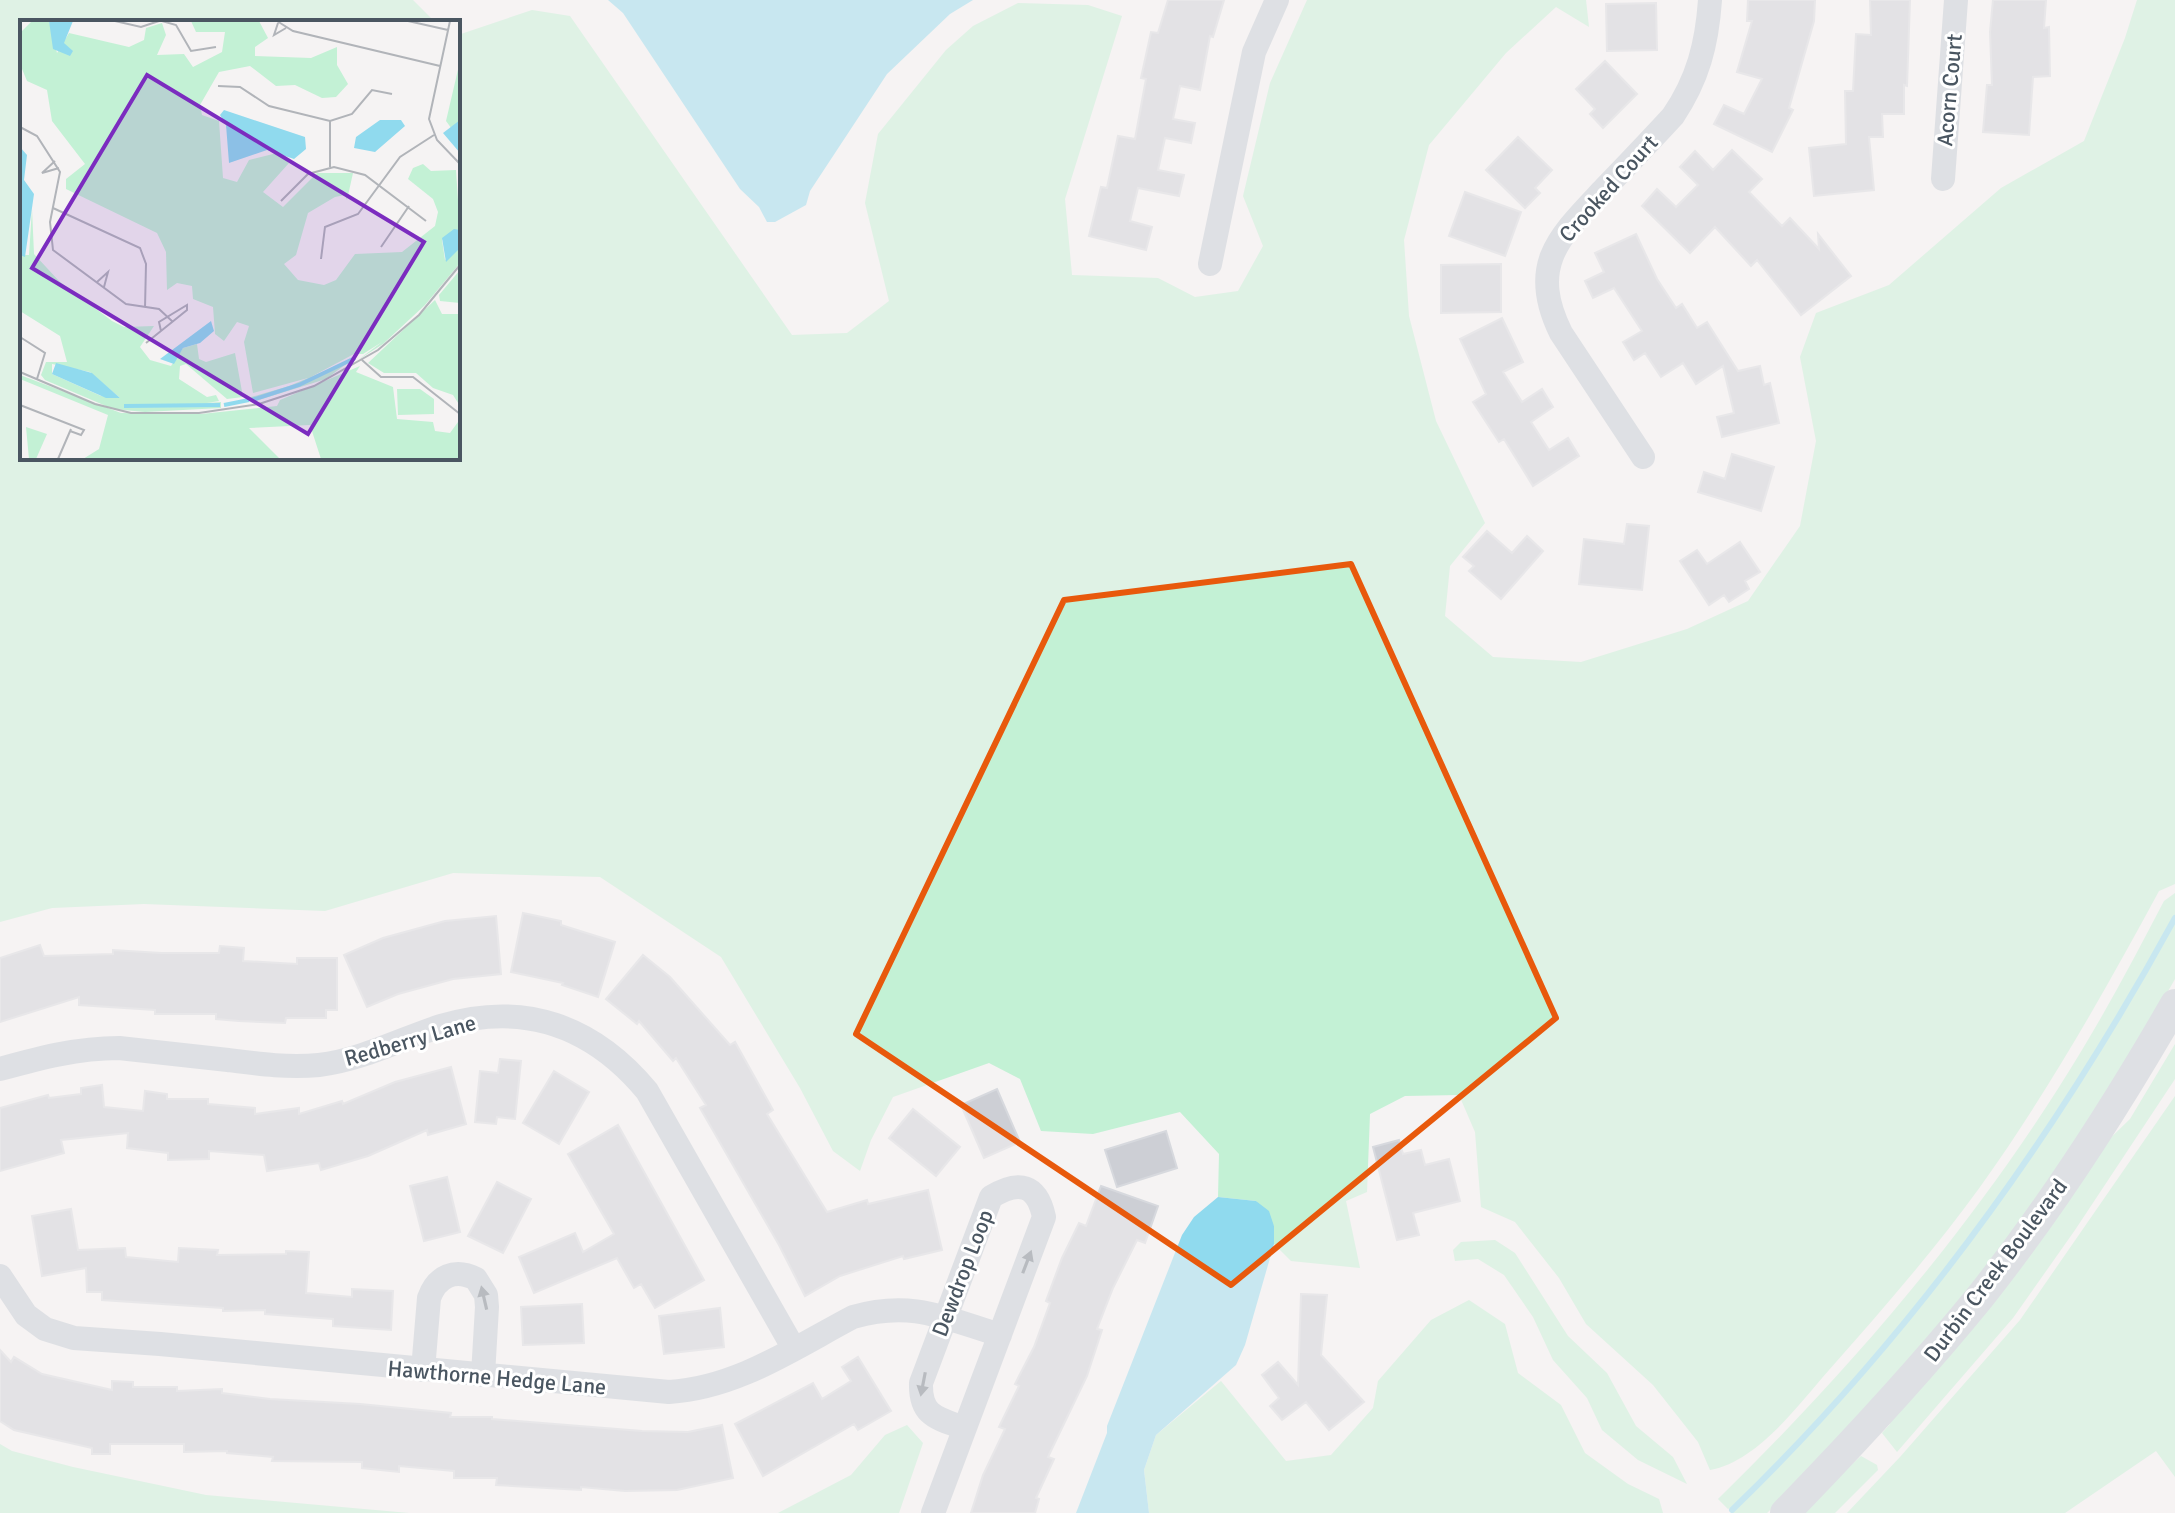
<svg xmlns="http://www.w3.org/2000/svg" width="2175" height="1513" viewBox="0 0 2175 1513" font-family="Signika,sans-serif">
<rect width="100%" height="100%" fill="#f5f3f3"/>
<path fill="#c3f1d5" d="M0 0H413L435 22H22V458H458V35L532 10 570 16 792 335 847 333 889 301 865 203 878 134 946 50 973 26 1018 3 1088 5 1122 16 1065 199 1072 275 1158 278 1195 297 1238 291 1263 246 1243 196 1270 83 1307 0H1586L1589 27 1556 7 1506 53 1429 145 1404 240 1409 316 1436 421 1485 523 1450 566 1445 616 1493 657 1581 662 1687 629 1748 601 1800 526 1816 441 1800 357 1816 313 1889 285 2001 188 2084 141 2125 38 2137 0H2175V884L2159 891C2104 993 2047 1093 1980 1187 1933 1252 1881 1311 1829 1370 1798 1405 1758 1461 1710 1470L1698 1442 1653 1385 1586 1324 1559 1278 1515 1222 1481 1207 1475 1132 1459 1095 1405 1096 1370 1114 1367 1192 1346 1201 1360 1268 1291 1261 1274 1244V1226L1256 1201 1218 1197 1219 1154 1180 1112 1093 1134 1041 1131 1020 1079 989 1063 893 1097 871 1140 860 1171 833 1151 800 1088 721 957 600 877 453 873 325 911 144 904 52 908 0 922Z
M2175 893V979L2143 1035 2034 1204 1949 1314 1811 1469 1767 1513H1733L1730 1508 1728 1509 1718 1499C1855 1365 1983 1215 2082 1050 2111 1002 2138 951 2164 901Z
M2175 1044V1079L2075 1230 2013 1318 1897 1452 1882 1433 1890 1424V1417L2097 1151 2130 1119Z
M2175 1096V1477L2156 1451 2065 1513H1847L1900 1457 2020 1320Z
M1495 1240 1515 1253 1568 1336 1607 1373 1636 1426 1673 1457 1687 1484 1638 1460 1602 1430 1587 1398 1553 1360 1533 1317 1504 1275 1478 1259 1455 1261 1453 1250 1461 1242Z
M1469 1300 1505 1324 1518 1373 1561 1405 1585 1453 1628 1484 1659 1499 1663 1513H1149L1144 1470 1156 1435 1221 1381 1286 1461 1331 1455 1373 1408 1378 1381 1431 1320Z
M907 1425 923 1443 899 1513H778L851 1475 885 1435Z
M0 1444 12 1451 73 1467 206 1495 409 1513H0Z
M1861 1456 1877 1465 1878 1470 1835 1513H1798Z"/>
<path fill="#90daee" d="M608 0H973L950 14 887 74 810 191 806 205 775 222H767L759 207 740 189 623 13Z
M1218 1197 1256 1201 1269 1211 1274 1226V1244L1245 1345 1236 1365 1156 1435 1144 1470 1149 1513H1076L1107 1433V1426L1182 1235 1194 1217Z"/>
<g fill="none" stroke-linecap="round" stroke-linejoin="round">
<path stroke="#90daee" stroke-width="6" d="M1732 1510C1911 1337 2056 1136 2175 918"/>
</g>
<path fill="#cdcfd5" stroke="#d7d9de" stroke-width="2" d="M1168 0H1224L1213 37 1210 36 1200 90 1180 86 1173 119 1195 123 1191 143 1165 138 1158 170 1184 175 1179 196 1138 188 1130 221 1152 227 1146 250 1089 236 1101 187 1107 188 1118 136 1135 139 1146 79 1141 78 1151 32 1158 33Z
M1748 0H1815L1814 21 1789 108 1793 110 1772 152 1714 124 1724 105 1744 114 1762 79 1737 72 1752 21H1747Z
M1870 0H1910L1907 86 1904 85V114H1882L1883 137H1869L1874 190 1814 196 1809 148 1846 144 1845 91H1853L1856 34 1871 35Z
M1993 0H2046L2044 28 2049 27 2050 76 2033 77 2029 135 1983 132 1987 85H1992L1990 32Z
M1656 3 1657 50 1607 51 1606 4Z
M1605 61 1637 94 1603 128 1590 114 1595 109 1576 89Z
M1518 137 1552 170 1535 188 1540 193 1525 208 1486 170Z
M1732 150 1762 179 1749 192 1782 226 1790 218 1819 249 1818 234 1851 276 1801 315 1757 260 1751 266 1715 227 1690 253 1642 206 1657 189 1676 207 1698 185 1680 167 1695 151 1713 170Z
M1465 192 1521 212 1505 256 1449 236Z
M1636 234 1657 279 1676 308 1682 304 1697 328 1707 322 1738 371 1760 366 1764 385 1770 383 1779 423 1722 437 1717 417 1734 413 1723 366 1696 384 1683 363 1661 377 1645 353 1634 360 1623 342 1642 331 1614 288 1593 298 1585 281 1604 272 1595 253Z
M1501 264V312L1441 313V265Z
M1502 318 1523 362 1503 372 1522 402 1542 389 1553 407 1531 422 1549 450 1568 438 1579 456 1533 486 1504 439 1499 442 1473 402 1486 394 1460 339Z
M1732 454 1774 467 1761 511 1698 492 1704 472 1725 479Z
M1627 524 1649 526 1642 590 1579 584 1584 539 1624 544Z
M1487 531 1512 553 1527 536 1543 551 1501 599 1469 571 1474 566 1463 557Z
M1740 542 1760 572 1745 581 1749 589 1729 602 1724 595 1709 605 1680 561 1697 550 1707 564Z
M523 913 561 921V925L615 942 598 997 562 985 563 983 511 972Z
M496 916 501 974 453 979 398 994 367 1007 344 955 383 938 445 921Z
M40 945 44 956 113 954V950L161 953H219L220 946 244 948 243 961 297 964V958H337V1010H326V1018H286L285 1023 239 1021 216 1019V1014H155V1010L79 1005V997L0 1022V958Z
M643 955 670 977 730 1045 735 1042 773 1110 767 1114 827 1212 867 1200 868 1204 928 1190 942 1250 904 1259 903 1256 840 1276 805 1296 779 1245 700 1108 706 1105 676 1058 673 1061 639 1021 637 1024 606 999Z
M500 1059 521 1061 515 1119 497 1117 496 1124 475 1122 480 1071 498 1073Z
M451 1067 466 1124 428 1135 427 1130 368 1156 321 1170 319 1163 267 1171 264 1155 209 1151V1159L168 1160V1153L127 1148 128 1133 61 1140 64 1153 0 1171V1108L48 1095 49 1098 81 1094V1088L102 1085 104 1107 143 1111 145 1091 167 1094V1099H208V1104L255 1108V1114L299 1108V1114L342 1101 343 1104 395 1082Z
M554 1071 589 1092 559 1144 523 1123Z
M997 1089 1020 1142 984 1158 961 1105Z
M913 1109 960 1147 936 1176 889 1138Z
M618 1125 704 1280 655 1308 641 1284 634 1288 617 1258 534 1293 519 1257 575 1233 583 1252 614 1234 568 1154Z
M1166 1131 1177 1168 1117 1187 1105 1150Z
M1399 1140 1403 1154 1421 1150 1425 1165 1449 1159 1460 1201 1413 1213 1419 1235 1397 1240 1373 1147Z
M447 1177 460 1232 424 1241 410 1186Z
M497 1182 531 1199 503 1253 468 1236Z
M1101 1186 1158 1206 1145 1243 1137 1240 1113 1288 1097 1329 1102 1330 1087 1376 1048 1457 1054 1459 1036 1498 1039 1499 1035 1513H971L983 1475 1005 1429 999 1427 1019 1386 1015 1384 1034 1347 1050 1303 1046 1301 1062 1258 1079 1223 1086 1226Z
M71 1209 78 1250 125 1248 126 1257 178 1262 179 1248 218 1250 217 1255 286 1254V1251L309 1252 306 1293 352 1297V1289L393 1291 391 1330 333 1326V1319L265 1314V1310L223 1311V1308L102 1300V1292H87L86 1268 42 1276 32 1216Z
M1301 1294 1327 1295 1321 1355 1364 1402 1329 1430 1306 1402 1282 1420 1270 1406 1279 1398 1262 1375 1278 1362 1298 1385Z
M582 1304 584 1343 523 1345 521 1307Z
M720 1308 724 1347 664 1354 659 1316Z
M0 1350 11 1362 14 1357 42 1374 112 1390V1381L133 1382V1387H177V1391L222 1389V1393L270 1399 360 1404 451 1413 450 1417H492V1419L642 1431 688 1432 722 1425 733 1478 677 1490 625 1491 581 1487V1490L496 1485 497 1478H454V1471L399 1466V1472L362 1468V1462L272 1461 273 1457 227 1453V1451L184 1452V1444H110V1454H92V1448L14 1430 0 1421Z
M858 1357 891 1411 858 1430 854 1424 763 1476 735 1424 813 1383 822 1399 851 1381 842 1367Z"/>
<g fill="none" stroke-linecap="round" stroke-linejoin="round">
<path stroke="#c1cad2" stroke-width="24" d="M1943 179 1956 0
M1210 264 1254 52 1277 0
M1643 457 1561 333C1527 264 1560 236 1605 188 1628 164 1651 140 1673 116 1698 79 1707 44 1710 0
M0 1069C40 1058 77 1048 119 1048 155 1052 192 1056 228 1060 259 1064 288 1068 319 1065 361 1060 401 1039 441 1026 524 1001 593 1026 647 1091L794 1349
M0 1276 26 1315 45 1329 74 1338 160 1344 669 1392C737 1388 794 1348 853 1317 912 1300 944 1318 1000 1335
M423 1370 429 1298C437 1276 455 1268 476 1279L486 1295 487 1307 483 1375
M933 1513 1044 1217C1037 1184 1019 1180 991 1197L921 1383C920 1416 937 1418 964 1428"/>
<path stroke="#c1cad2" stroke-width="30" d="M1785 1513C1853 1443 1919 1372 1980 1297 2053 1205 2117 1105 2175 1004"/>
</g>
<defs><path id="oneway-solid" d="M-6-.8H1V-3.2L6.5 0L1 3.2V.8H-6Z" transform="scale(2)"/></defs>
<g fill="#6e7983">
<use href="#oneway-solid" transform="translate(1027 1262) rotate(-69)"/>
<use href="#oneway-solid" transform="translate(484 1298) rotate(-103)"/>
<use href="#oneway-solid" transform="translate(923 1384) rotate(101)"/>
</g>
<path d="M0 0H2175V1513H0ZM1351 564 1556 1018 1231 1285 856 1034 1064 600Z" fill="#f5f3f3" fill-opacity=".55" fill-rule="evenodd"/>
<path fill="none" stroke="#e8590c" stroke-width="6" stroke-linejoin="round" d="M1351 564 1556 1018 1231 1285 856 1034 1064 600Z"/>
<g text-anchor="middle" stroke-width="6" stroke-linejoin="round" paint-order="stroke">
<g font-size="22" fill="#4a5661" stroke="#fff">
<text transform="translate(1949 90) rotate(-85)" y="8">Acorn Court</text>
<text transform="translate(1608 188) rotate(-48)" y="8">Crooked Court</text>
<text transform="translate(410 1040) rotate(-16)" y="8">Redberry Lane</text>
<text transform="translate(1995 1270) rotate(-53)" y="8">Durbin Creek Boulevard</text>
<text transform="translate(962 1273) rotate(-69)" y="8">Dewdrop Loop</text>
<text transform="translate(497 1377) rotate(5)" y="8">Hawthorne Hedge Lane</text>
</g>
</g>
<g transform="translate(20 20)">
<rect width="440" height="440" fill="#f5f3f3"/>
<path d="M12 1H29L37 33 49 13 109 27 124 20 126 8 142 3 146 15 137 35 164 34 173 47 202 32 205 12H176L171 1H239L248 18 235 27V36L291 38 317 27V45L328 64 316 77 302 78 275 65 256 66 230 46 199 52 180 85 182 95 199 101 203 158 217 162 229 140 257 133 269 143 243 172 263 187 297 153H333L327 180 325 175 315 177 288 193 276 235 264 244 278 260 304 265 316 260 335 234 382 232 415 206 418 192 413 179 388 159 393 148 403 144 411 151 436 150 440 210 422 220 425 240 440 228V243L405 285 363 324 338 340 362 322 343 334H334L289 358 337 336 306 359 232 382 231 377 269 366 288 358 233 373 224 322 229 306 217 302 204 321 195 314 193 287 173 279 172 266 157 263 147 270 146 232 137 213 46 169V159L65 144 32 101 27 70 7 61 0 44V13ZM440 41V120L426 101ZM12 189 14 234 39 261 92 301 104 307 134 306 120 327 130 340 151 346 163 328 177 324 179 339 186 342 215 333 223 377 207 379 166 344 160 346 159 359 187 377 196 375 199 381 187 383 201 382V388L125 392 93 389 25 360 21 355 26 342H47L40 316 0 291V235H9ZM32 344 70 352 100 378 81 376 32 354ZM440 250V283L420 281 419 275ZM415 280 422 294H440V386L433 375 413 368 396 353H364L348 343ZM340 346 336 352 373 367 377 399 413 402 415 411 430 413 438 402 440 439H301L290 405 229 408 260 439H63L79 429 88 395 0 359V355L101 393 181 394 257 386 260 380ZM377 369H400L414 379V394L378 395ZM6 407 27 414 16 439H9Z" fill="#c3f1d5" fill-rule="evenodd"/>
<path d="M29 1H53L44 23 53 31 50 36 33 29ZM204 90 285 117 286 129 274 139 247 130 209 143 206 105 200 95ZM360 100H381L385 106 355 132 334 128 336 117ZM440 100V133L423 113ZM0 127 7 135 4 160 14 174 5 237 0 235ZM434 209 440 210V228L426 242 422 218ZM191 301 194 311 180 323 163 328 154 344 140 339ZM36 343 72 353 100 378H86L32 354Z" fill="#90daee"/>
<path fill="none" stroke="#90daee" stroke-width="4" d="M232 380 279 365 335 338M204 385 229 380M104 386 200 385"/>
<path fill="none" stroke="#b1b4b9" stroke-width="2" d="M95 1 121 7 139 1M142 1 156 5 171 31 196 27M257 1 273 11 420 46M388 1 428 10M430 1 409 99 417 120 440 144M258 3 254 15 266 8M198 66 220 67 249 86 310 101 332 94 352 70 372 74M310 101V147M0 107 17 116 40 152 30 202 33 230 106 284 139 289 153 302M35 141 22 153 39 148M261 181 288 154 314 147 345 155 406 201M33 188 120 228 126 244 125 288M361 227 389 186M301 239 305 207 338 194 380 137 414 115M77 262 88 252 84 267M0 317 25 333 17 359M126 323 167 290V285L139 302 141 311M342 340 361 357H393L440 394M0 352 75 384 111 393H179L239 384 294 366 358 330 399 295 440 245M0 385 64 410 61 415 50 411M38 439 51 409"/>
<path fill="#7b2cbf" fill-opacity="0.15" stroke="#7b2cbf" stroke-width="4" d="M127 55 404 222 288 414 12 248Z"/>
<rect width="440" height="440" fill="none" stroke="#4a5661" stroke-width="4"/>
</g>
</svg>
